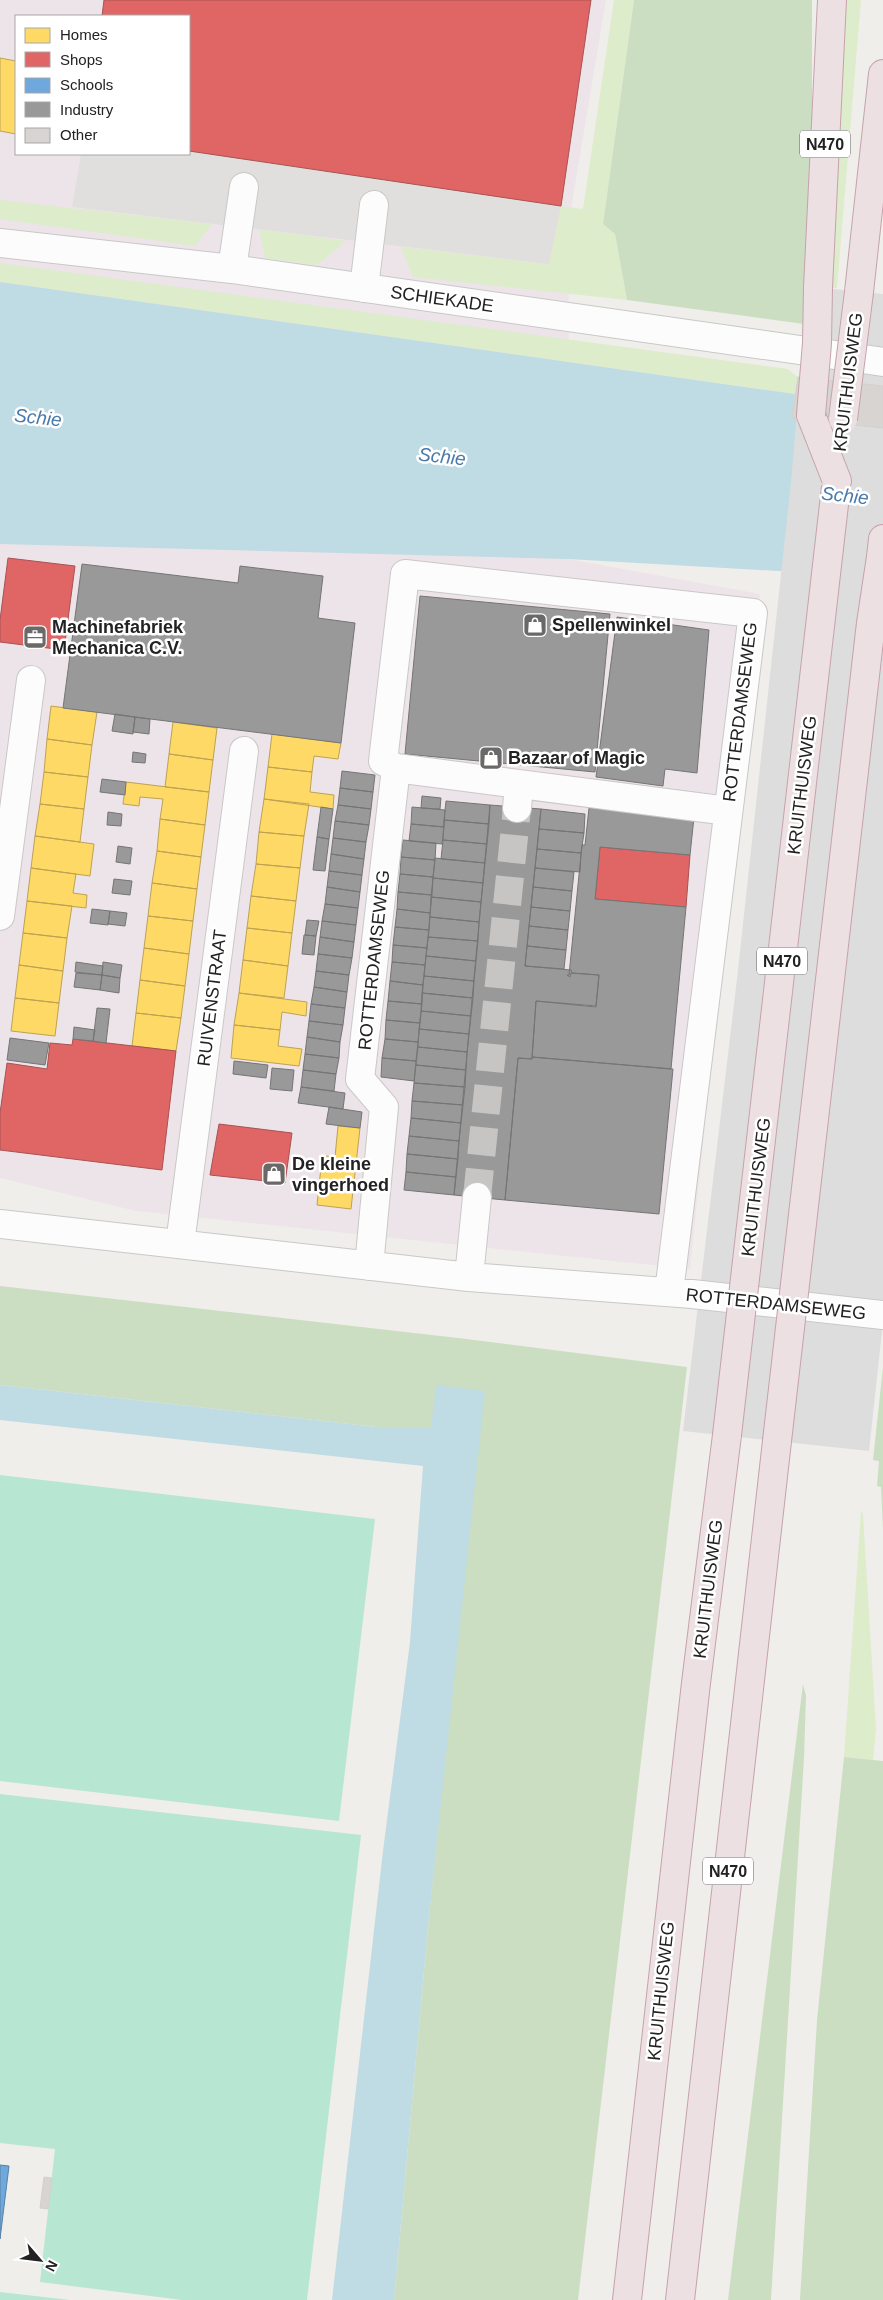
<svg xmlns="http://www.w3.org/2000/svg" width="883" height="2300" viewBox="0 0 883 2300" font-family="Helvetica,sans-serif">
<rect width="100%" height="100%" fill="#f0eeeb"/>
<path fill="#ede4e9" fill-rule="evenodd" d="M0 0H606L569 221 568 559 760 594 690 1269 136 1211 0 1178ZM16 16H189V154H16Z"/>
<path fill="#ddeccb" d="M614 0H634L603 224 615 234 627 300 413 277 401 247 549 264 561 206 583 209Z
M839 0H861L837 288H832Z
M0 200 212 224 195 246 0 219Z
M259 229 346 241 317 265 265 258Z
M0 263 788 369 798 377 795 394 0 282Z
M861 1511 863 1514 876 1729 873 1760 844 1757Z"/>
<path fill="#cbdec1" d="M634 0H812V130L804 324 627 300 615 234 603 224Z
M0 1286 458 1338 687 1367 578 2300H394L429 1916 446 1748 431 1428 376 1427 0 1385Z
M883 1367V1530L881 1487 877 1486 879 1461 873 1460Z
M803 1684 806 1696 804 1758 771 2300H728Z
M844 1757 883 1761V2300H800L817 2020Z"/>
<path fill="#b7e6d2" d="M0 1475 375 1519 339 1821 0 1781Z
M0 1794 361 1835 307 2300H182L40 2282 55 2149 0 2143Z
M0 2292 70 2300H0Z"/>
<path fill="#e0dfde" d="M189 151 561 206 549 264 72 207 81 154H189Z"/>
<path fill="#bfdbe3" d="M0 282 795 394 792 418 883 428V577L568 559 0 544Z
M0 1385 376 1427H431L436 1385 485 1391 429 1916 394 2300H332L383 1851 410 1642 423 1466 0 1420Z"/>
<path fill="#dedddd" d="M804 286 883 294V1322L869 1451 683 1431 737 979 791 482 801 365Z"/>
<path fill="#ffd966" stroke="#bda252" d="M0 58 16 61V134L0 131Z
M51 706 97 712 92 745 47 739Z
M173 722 217 728 213 760 169 754Z
M272 734 341 743 338 759 314 756 312 772 268 767Z
M47 739 92 745 88 777 44 772Z
M169 754 213 760 209 792 165 787Z
M268 767 312 772 310 792 334 795 333 809 264 799Z
M44 772 88 777 84 809 40 804Z
M126 782 209 792 205 825 160 819 163 799 140 797 139 806 123 804Z
M264 799 309 804 304 836 259 832Z
M40 804 84 809 80 842 35 836Z
M160 819 205 825 201 857 157 851Z
M259 832 304 836 300 868 256 864Z
M35 836 94 844 90 876 31 868Z
M157 851 201 857 197 889 152 883Z
M256 864 300 868 296 901 251 896Z
M31 868 76 874 73 893 87 895 86 908 27 901Z
M152 883 197 889 193 921 148 916Z
M251 896 296 901 292 933 247 928Z
M27 901 72 906 67 938 23 933Z
M148 916 193 921 189 954 144 948Z
M247 928 292 933 288 966 243 960Z
M23 933 67 938 63 971 19 965Z
M144 948 189 954 185 986 140 980Z
M243 960 288 966 284 998 239 993Z
M19 965 63 971 59 1003 15 998Z
M140 980 185 986 181 1018 136 1013Z
M239 993 307 1002 306 1016 282 1012 280 1030 234 1025Z
M15 998 59 1003 55 1036 11 1031Z
M136 1013 181 1018 176 1051 132 1046Z
M234 1025 280 1030 278 1046 302 1049 299 1066 231 1058Z
M338 1126 360 1128 351 1209 317 1205 321 1167 324 1168 326 1156 335 1157Z"/>
<path fill="#e06666" stroke="#a75252" d="M104 0H591L561 206 189 151V16H102Z
M8 558 75 566 64 650 0 642V620Z
M600 847 690 855 686 907 595 899Z
M73 1039 176 1051 162 1170 0 1150V1113L7 1063 47 1069 50 1043 72 1045Z
M219 1124 292 1133 285 1183 210 1175Z"/>
<path fill="#6fa8dc" stroke="#5880a4" d="M0 2165 9 2166 0 2239Z"/>
<path fill="#999" stroke="#757575" d="M82 564 238 583 240 566 323 576 318 618 355 623 341 743 63 708Z
M420 596 610 614 595 772 405 754Z
M617 617 709 630 697 773 665 769 663 786 596 777Z
M115 714 135 717 133 734 112 731Z
M135 717 150 719 149 734 133 732Z
M133 752 146 754 145 763 132 762Z
M342 771 375 775 373 792 340 788Z
M102 779 126 782 125 795 100 792Z
M340 788 373 792 371 809 338 805Z
M422 796 441 798 440 809 421 808Z
M446 801 490 805 489 824 444 820Z
M338 805 371 809 369 825 335 821Z
M490 805 541 809 525 966 571 970 572 973 599 975 596 1006 536 1001 532 1059 518 1058 505 1200 454 1195Z
M321 807 333 809 329 839 317 837Z
M412 807 445 810 444 827 411 824Z
M589 808 694 817 690 855 600 847 595 899 686 907 671 1069 532 1057 536 1001 596 1007 599 975 571 973 570 977 567 975H569L582 845H585Z
M541 809 585 814 584 833 539 829Z
M108 812 122 814 121 826 107 825Z
M444 820 489 824 487 844 443 840Z
M335 821 369 825 366 842 333 838Z
M411 824 444 827 442 844 409 841Z
M539 829 584 833 581 853 537 849Z
M317 837 329 839 325 871 313 870Z
M333 838 366 842 364 859 331 854Z
M403 840 436 843 435 860 401 857Z
M443 840 487 844 485 863 441 859Z
M118 846 132 848 130 864 116 862Z
M537 849 581 853 580 872 535 868Z
M331 854 364 859 362 875 329 871Z
M401 857 435 860 433 877 400 874Z
M435 858 485 863 483 883 433 878Z
M535 868 574 872 572 891 533 887Z
M329 871 362 875 360 892 327 887Z
M400 874 433 877 432 895 398 892Z
M433 878 483 883 481 902 431 897Z
M114 879 132 881 130 895 112 893Z
M327 887 360 892 358 908 325 904Z
M533 887 572 891 570 911 531 907Z
M398 892 432 895 430 913 397 909Z
M431 897 481 902 479 922 430 917Z
M325 904 358 908 356 925 322 921Z
M531 907 570 911 568 930 529 926Z
M92 909 110 911 108 925 90 923Z
M397 909 430 913 429 930 395 927Z
M110 911 127 913 125 926 108 924Z
M430 917 479 922 478 941 428 937Z
M307 920 319 921 316 936 305 935Z
M322 921 356 925 354 942 320 937Z
M529 926 568 930 566 950 527 946Z
M395 927 429 930 427 948 393 945Z
M304 935 316 936 314 955 302 954Z
M320 937 354 942 352 958 318 954Z
M428 937 478 941 476 961 426 956Z
M393 945 427 948 425 965 392 962Z
M527 946 566 950 564 969 525 966Z
M318 954 352 958 349 975 316 971Z
M426 956 476 961 474 981 424 976Z
M76 962 103 966 102 975 75 972Z
M103 962 122 965 120 978 102 975Z
M392 962 425 965 423 985 390 981Z
M316 971 349 975 347 992 314 987Z
M76 973 102 975 100 990 74 987Z
M102 975 120 978 119 993 100 990Z
M424 976 474 981 473 998 422 993Z
M390 981 423 985 422 1004 388 1001Z
M314 987 347 992 345 1008 311 1004Z
M422 993 473 998 471 1016 421 1011Z
M388 1001 422 1004 420 1023 386 1020Z
M311 1004 345 1008 343 1025 309 1021Z
M97 1008 110 1009 106 1043 93 1041Z
M421 1011 471 1016 469 1034 419 1029Z
M386 1020 420 1023 418 1042 385 1039Z
M309 1021 343 1025 340 1042 307 1037Z
M74 1027 95 1030 93 1041 73 1039Z
M419 1029 469 1034 467 1052 418 1047Z
M307 1037 340 1042 339 1058 305 1054Z
M10 1038 49 1043 45 1065 7 1060Z
M385 1039 418 1042 416 1061 382 1058Z
M418 1047 467 1052 466 1070 416 1065Z
M305 1054 339 1058 336 1074 303 1070Z
M532 1057 673 1069 659 1214 505 1200 518 1058 532 1059Z
M382 1058 416 1061 414 1081 381 1077Z
M234 1061 268 1065 266 1078 233 1074Z
M416 1065 466 1070 465 1087 414 1083Z
M272 1068 294 1070 292 1091 270 1089Z
M303 1070 336 1074 334 1091 301 1087Z
M414 1083 465 1087 463 1105 412 1101Z
M301 1087 345 1093 343 1109 298 1103Z
M412 1101 463 1105 461 1123 411 1118Z
M329 1107 362 1112 360 1128 326 1124Z
M411 1118 461 1123 459 1141 409 1136Z
M409 1136 459 1141 458 1159 407 1154Z
M407 1154 458 1159 456 1177 406 1172Z
M406 1172 456 1177 454 1195 404 1190Z"/>
<path fill="#d7d4d2" stroke="#d3d0cc" d="M798 377 883 386V428L792 418Z
M44 2177 52 2178 48 2209 40 2208Z"/>
<g fill="none" stroke-linecap="round" stroke-linejoin="round">
<path stroke="#c7c5c3" stroke-width="28" stroke-dasharray="28 14" stroke-linecap="butt" d="M477 1197 517 808"/>
<g stroke="#c9c8c7" stroke-width="30">
<path id="minor" d="M0 243 232 269 883 362
M232 269 244 187
M364 288 374 205
M396 768 383 761 405 574 753 613 669 1292
M517 808 519 784
M0 916 31 680
M0 1224 469 1277 692 1294 883 1315
M180 1244 244 751
M369 1266 384 1107 360 1079 396 768 728 811
M469 1277 477 1197"/>
</g>
<g stroke="#c5a2ac" stroke-width="30">
<path id="highway" d="M818 288 832 0
M859 292 883 74
M811 415 837 481
M881 557 883 539
M627 2300 696 1683 727 1435
M680 2300 777 1441"/>
</g>
<use href="#minor" stroke="#fdfcfc" stroke-width="28"/>
<use href="#highway" stroke="#ece0e2" stroke-width="28"/>
<g stroke="#c5a2ac" stroke-width="30" stroke-linecap="butt">
<path id="highway-bridge" d="M811 415 817 343 818 288
M843 419 859 292
M727 1435 836 487
M777 1441 871 623 881 557"/>
</g>
<use href="#highway-bridge" stroke="#ece0e2" stroke-width="28"/>
</g>
<defs>
<g id="shop-square" transform="scale(1.25)"><rect x="-9" y="-9" width="18" height="18" rx="4" fill="#6a6968" stroke="#fff"/><path d="M-5-2.5h2.3a2.7 3.5 0 0 1 5.4 0H5L5.5 6h-11ZM-1.5-2.5h3a1.5 2.3 0 0 0-3 0Z" fill="#fff"/></g>
<g id="office-square" transform="scale(1.25)"><rect x="-9" y="-9" width="18" height="18" rx="4" fill="#6a6968" stroke="#fff"/><path d="M-6-3h4V-5.5h4V-3h4V5H-6ZM-1-4.5V-3h2v-1.5ZM-6 0V1H6V0Z" fill="#fff"/></g>
</defs>
<g fill-rule="evenodd">
<use href="#shop-square" x="535" y="625"/>
<use href="#office-square" x="35" y="637"/>
<use href="#shop-square" x="491" y="758"/>
<use href="#shop-square" x="274" y="1174"/>
</g>
<g text-anchor="middle" stroke-width="5" stroke-linejoin="round" paint-order="stroke">
<g fill="#fff" stroke="#646464" stroke-width="1">
<rect x="800" y="130.5" width="50" height="27" rx="4"/>
<rect x="757" y="947.5" width="50" height="27" rx="4"/>
<rect x="703" y="1857.5" width="50" height="27" rx="4"/>
</g>
<g font-size="16" font-weight="bold" fill="#222">
<text x="825" y="150">N470</text>
<text x="782" y="967">N470</text>
<text x="728" y="1877">N470</text>
</g>
<g font-size="18" fill="#222" stroke="#fff">
<text transform="translate(442 299) rotate(8)" y="6">SCHIEKADE</text>
<text transform="translate(848 382) rotate(-83)" y="6">KRUITHUISWEG</text>
<text transform="translate(740 712) rotate(-83)" y="6">ROTTERDAMSEWEG</text>
<text transform="translate(802 785) rotate(-83)" y="6">KRUITHUISWEG</text>
<text transform="translate(374 960) rotate(-84)" y="6">ROTTERDAMSEWEG</text>
<text transform="translate(212 998) rotate(-83)" y="6">RUIVENSTRAAT</text>
<text transform="translate(756 1187) rotate(-83)" y="6">KRUITHUISWEG</text>
<text transform="translate(776 1304) rotate(6)" y="6">ROTTERDAMSEWEG</text>
<text transform="translate(708 1589) rotate(-83)" y="6">KRUITHUISWEG</text>
<text transform="translate(661 1991) rotate(-84)" y="6">KRUITHUISWEG</text>
</g>
<g font-size="18" font-weight="bold" fill="#222" stroke="#fff" text-anchor="start">
<text x="552" y="631">Spellenwinkel</text>
<text x="52" y="633">Machinefabriek<tspan x="52" dy="21">Mechanica C.V.</tspan></text>
<text x="508" y="764">Bazaar of Magic</text>
<text x="292" y="1170">De kleine<tspan x="292" dy="21">vingerhoed</tspan></text>
</g>
<g font-size="19" font-style="italic" fill="#4a7aab" stroke="#fff">
<text transform="translate(38 417) rotate(6)" y="7">Schie</text>
<text transform="translate(442 456) rotate(6)" y="7">Schie</text>
<text transform="translate(845 495) rotate(6)" y="7">Schie</text>
</g>
</g>
<rect x="15" y="15" width="175" height="140" fill="#ffffff" stroke="#a7a7a7"/>
<rect x="25" y="28" width="25" height="15" fill="#ffd966" stroke="#a7a7a7"/>
<text x="60" y="40" font-size="15" fill="#222222">Homes</text>
<rect x="25" y="52" width="25" height="15" fill="#e06666" stroke="#a7a7a7"/>
<text x="60" y="65" font-size="15" fill="#222222">Shops</text>
<rect x="25" y="78" width="25" height="15" fill="#6fa8dc" stroke="#a7a7a7"/>
<text x="60" y="90" font-size="15" fill="#222222">Schools</text>
<rect x="25" y="102" width="25" height="15" fill="#999999" stroke="#a7a7a7"/>
<text x="60" y="115" font-size="15" fill="#222222">Industry</text>
<rect x="25" y="128" width="25" height="15" fill="#d7d4d2" stroke="#a7a7a7"/>
<text x="60" y="140" font-size="15" fill="#222222">Other</text>
<g transform="translate(40 2260) rotate(118)" stroke="#ffffff" stroke-width="4" paint-order="stroke">
<path d="M0-4L9 19L0 12L-9 19Z" fill="#222222"/>
<text y="-8" font-size="14" font-weight="bold" text-anchor="middle" fill="#222222">N</text>
</g>
</svg>
